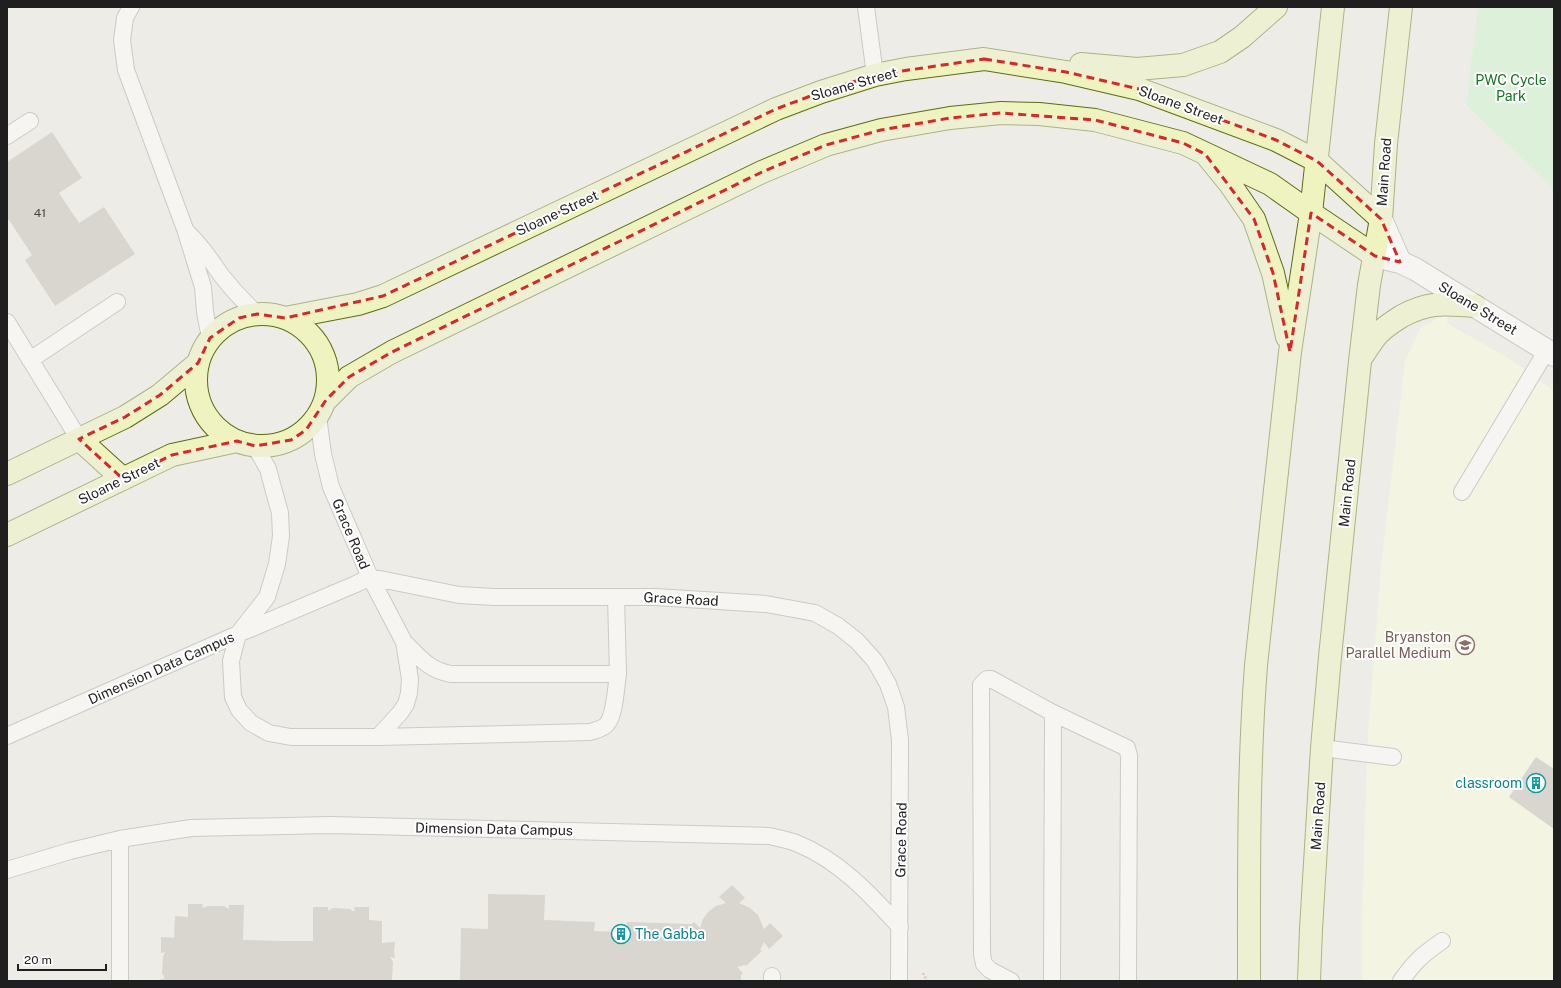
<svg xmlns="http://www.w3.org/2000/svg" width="1561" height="988" viewBox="0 0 1561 988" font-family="'Public Sans',sans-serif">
<rect width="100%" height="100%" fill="#eeece6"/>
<path fill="#fbfce1" d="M1448 313 1447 323 1513 361 1554 391V981H1362V916L1368 731 1382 558 1405 362 1420 328Z"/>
<path fill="#c7f4cc" d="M1478 7H1554V189L1466 105Z"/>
<path fill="#bfb8b3" d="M52 132 82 178 59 193 79 223 104 207 135 254 55 306 25 260 32 255 9 220 7 221V162Z
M1536 757 1554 769V829L1509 797Z
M732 885 745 898 739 903 750 908 758 915 764 929 770 923 783 936 769 949 764 942 760 950 762 951 746 966 745 965 737 967 743 973 741 975V981H460L461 928 488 929V894L545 895 544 920 595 922 594 931 626 932 627 922 691 924 694 922 700 928 703 919 708 912 716 906 726 903 719 897Z
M188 904H203L202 908 208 906H224L229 909V905H244L243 940 281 941H313V907H328V911L333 908 350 909 352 911H355L354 907H369V920L382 921V943L395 942 394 952 395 958 390 957 393 962 392 979 390 981H161L160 979H164V976L162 974 163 957 165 952 161 953V937L174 938 175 916 188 917Z"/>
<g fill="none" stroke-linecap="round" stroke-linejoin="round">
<g stroke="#a0a0a0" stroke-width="18">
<path id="lane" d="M131 7 125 18 122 40 126 70 185 229 203 287 205 312 210 338
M866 7 875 75
M7 136 30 121
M186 231C200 244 210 259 221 275 232 289 244 302 257 314
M7 322 79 439
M30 360 117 302
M318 416 323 454 331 487 370 577 459 595 494 597H656L766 604 815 613 838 626 857 641 875 661 888 684 896 707 900 740 899 981
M1462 492 1547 350
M370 577 404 642 410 679 409 693 406 704 400 713 378 737H291L269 733 251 723 239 710 233 697 231 661 238 634 356 584Z
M616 597 618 674
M7 736 238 634 267 597 277 564 281 536 280 513 272 484 268 469 255 446
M378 737 590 732C596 730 603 729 607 724 615 715 616 686 618 674H451C428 670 420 657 404 642
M1322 748 1393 757
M120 839V981
M7 870 70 851 120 839 191 828 330 825 769 836C778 838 788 840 796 843 839 860 870 894 900 927
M772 981V976
M1011 981 990 970 984 964 982 954 981 685 987 679H991L1053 713 1127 748 1129 756 1128 981
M1052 981 1053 713
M1401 981C1415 961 1422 955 1442 941"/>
</g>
<g stroke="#a0a0a0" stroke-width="24">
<path id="street" d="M1381 219 1400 262
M1375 256 1400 262 1415 269 1554 355"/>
</g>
<g stroke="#5e6c0f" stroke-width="24">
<path id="secondary" d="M1081 64 1137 69 1183 65 1220 52 1242 37 1276 7
M1208 157 1230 184 1254 219 1273 273 1287 337
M196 380a66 66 0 1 1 132 0a66 66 0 1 1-132 0Z
M285 318 358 304 383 296 776 109 821 92 875 75 906 69 984 59 1066 72 1139 89 1276 140 1317 161 1381 219
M1361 358C1367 350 1372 340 1379 333 1386 326 1394 321 1402 316 1430 301 1444 304 1475 306
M326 400 349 377 392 352 762 172 826 145 881 130 950 118 1001 113 1039 114 1095 120 1183 143 1270 184 1311 213 1375 256
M79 439 123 479
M7 474 125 417 160 395 198 363
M7 535 172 455 237 441
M1249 981C1249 876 1248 771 1256 665L1290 352 1311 213 1333 7
M1309 981 1311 929 1322 748 1330 657 1360 361 1369 285 1381 219 1386 144 1401 7"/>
</g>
<path stroke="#ec8a79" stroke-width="2.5" stroke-dasharray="2 2" stroke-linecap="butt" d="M923 973 927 981"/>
<use href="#lane" stroke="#fff" stroke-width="16"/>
<use href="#street" stroke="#fff" stroke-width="22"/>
<use href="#secondary" stroke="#eef3bf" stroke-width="22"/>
</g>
<path d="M0 0H1561V988H0ZM984 59 1066 72 1139 89 1276 140 1317 161 1381 219 1400 262 1375 256 1311 213 1290 352 1273 273 1254 219 1205 154 1183 143 1095 120 1001 113 950 118 881 130 826 145 762 172 392 352 349 377 326 400 306 430 291 440 255 446 237 441 172 455 123 479 79 439 125 417 160 395 198 363 210 338 239 318 257 314 285 318 383 296 776 109 821 92 875 75Z" fill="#eeece6" fill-opacity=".55" fill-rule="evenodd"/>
<path fill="none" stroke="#d62828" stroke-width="3" stroke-dasharray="8 5" stroke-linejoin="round" d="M984 59 1066 72 1139 89 1276 140 1317 161 1381 219 1400 262 1375 256 1311 213 1290 352 1273 273 1254 219 1205 154 1183 143 1095 120 1001 113 950 118 881 130 826 145 762 172 392 352 349 377 326 400 306 430 291 440 255 446 237 441 172 455 123 479 79 439 125 417 160 395 198 363 210 338 239 318 257 314 285 318 383 296 776 109 821 92 875 75Z"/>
<defs>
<g id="school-ring" transform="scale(1)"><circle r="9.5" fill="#fff" stroke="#8d6e63" stroke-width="1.5"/><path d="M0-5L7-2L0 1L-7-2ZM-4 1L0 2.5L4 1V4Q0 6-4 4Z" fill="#8d6e63"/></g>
<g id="building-ring" transform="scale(1)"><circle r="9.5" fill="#fff" stroke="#0f9aa8" stroke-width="1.5"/><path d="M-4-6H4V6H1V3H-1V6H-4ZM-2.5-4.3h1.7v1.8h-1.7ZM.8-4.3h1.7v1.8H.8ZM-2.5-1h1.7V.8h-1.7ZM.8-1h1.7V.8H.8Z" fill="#0f9aa8"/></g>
</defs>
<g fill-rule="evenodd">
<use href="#school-ring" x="1465" y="645"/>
<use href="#building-ring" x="1536" y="783"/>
<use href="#building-ring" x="621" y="934"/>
</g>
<g text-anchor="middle" stroke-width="4" stroke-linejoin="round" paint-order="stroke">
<g font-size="12" fill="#474544">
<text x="40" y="217">41</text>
</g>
<g font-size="14" fill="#167322" stroke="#fff">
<text x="1511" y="85">PWC Cycle<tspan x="1511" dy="16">Park</tspan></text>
</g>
<g font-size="14" fill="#1f1f1f" stroke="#fff">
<text transform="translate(854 84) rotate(-16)" y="5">Sloane Street</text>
<text transform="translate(1181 105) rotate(20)" y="5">Sloane Street</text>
<text transform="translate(1384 172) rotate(-86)" y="5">Main Road</text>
<text transform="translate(557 213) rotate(-25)" y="5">Sloane Street</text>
<text transform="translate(1478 308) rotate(31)" y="5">Sloane Street</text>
<text transform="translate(119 481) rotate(-26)" y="5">Sloane Street</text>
<text transform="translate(1347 493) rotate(-84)" y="5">Main Road</text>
<text transform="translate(351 534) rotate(67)" y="5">Grace Road</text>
<text transform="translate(681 599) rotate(3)" y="5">Grace Road</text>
<text transform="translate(161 668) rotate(-24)" y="5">Dimension Data Campus</text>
<text transform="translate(1318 816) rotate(-86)" y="5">Main Road</text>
<text transform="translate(494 829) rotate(1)" y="5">Dimension Data Campus</text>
<text transform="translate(901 840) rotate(-89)" y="5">Grace Road</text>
</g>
<g font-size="14" fill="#785e54" stroke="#fff" text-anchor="end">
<text x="1451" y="642">Bryanston<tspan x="1451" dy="16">Parallel Medium</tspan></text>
</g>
<g font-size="14" fill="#0d838f" stroke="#fff" text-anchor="end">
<text x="1522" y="788">classroom</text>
<text x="635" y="939" text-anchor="start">The Gabba</text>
</g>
</g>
<rect width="1561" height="988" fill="none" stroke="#1f1f1f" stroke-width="16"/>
<path d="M18 964v6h88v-6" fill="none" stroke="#1f1f1f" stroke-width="2"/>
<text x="24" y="964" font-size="12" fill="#1f1f1f" stroke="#ffffff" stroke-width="3" paint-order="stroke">20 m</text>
</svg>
